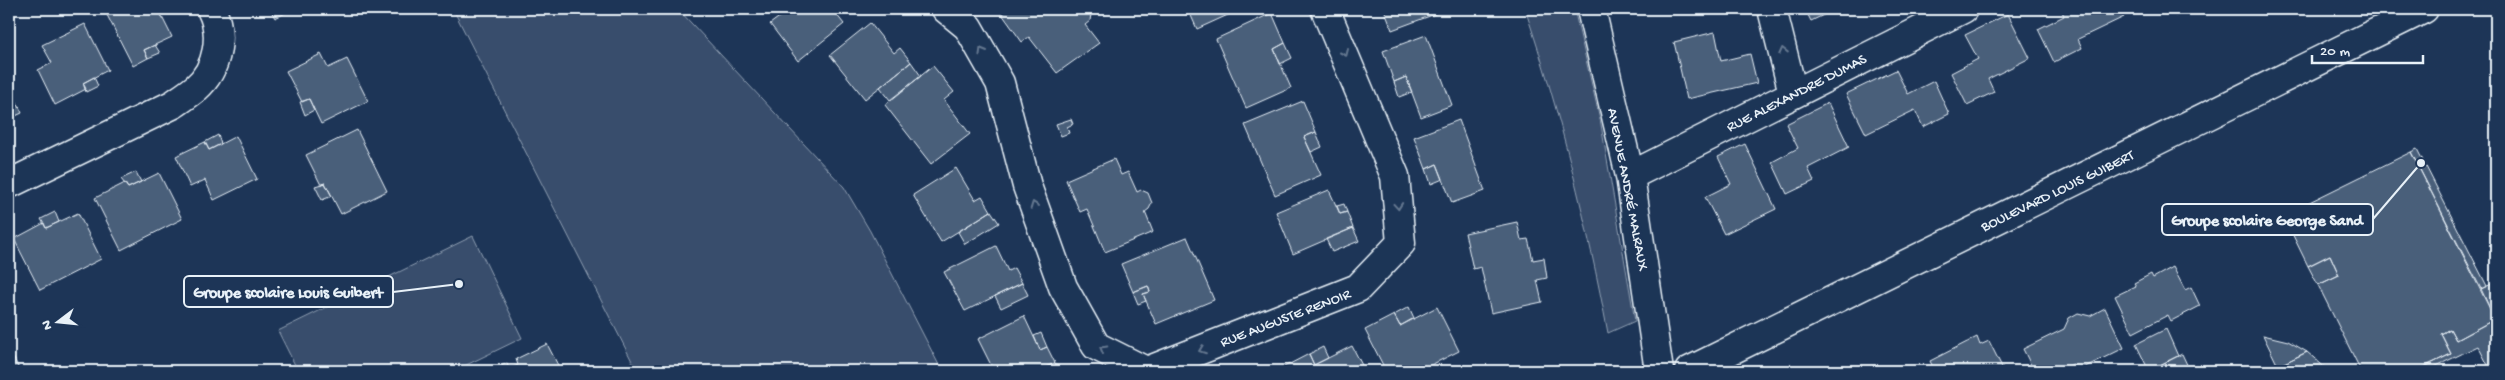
<svg xmlns="http://www.w3.org/2000/svg" width="2505" height="380" viewBox="0 0 2505 380" font-family="'Gochi Hand',sans-serif">
<rect width="100%" height="100%" fill="#1d3557"/>
<filter id="ink" filterUnits="userSpaceOnUse"><feTurbulence type="fractalNoise" baseFrequency=".02" numOctaves="2"/><feDisplacementMap in="SourceGraphic" scale="10" xChannelSelector="R" yChannelSelector="G"/><feConvolveMatrix kernelMatrix="1 2 1 2 8 2 1 2 1" color-interpolation-filters="sRGB"/></filter>
<g filter="url(#ink)">
<path fill="#374d6c" stroke="#909fb2" d="M453 9H678L844 187 870 231 942 371H637Z
M1525 9H1574L1600 119 1635 321 1608 333C1587 224 1561 115 1525 9Z
M473 236 522 338 454 371H298L278 331Z"/>
<path fill="#495e7a" stroke="#e8f1f8" d="M119 9H158L172 37 144 50 148 58 133 66 107 15Z
M270 9H294L275 18Z
M790 9H832L844 24 798 61 770 24Z
M1008 9H1087L1091 14 1090 21 1085 25 1099 43 1057 73 1029 37 1022 42 1002 14Z
M1188 9H1241L1197 29Z
M1384 9H1446V10L1392 30Z
M1805 9H1836L1811 21Z
M2061 9H2120L2124 17 2078 39 2082 48 2054 62 2038 29 2064 16Z
M2171 9H2190L2175 16Z
M1272 13 1285 43 1274 49 1291 88 1246 108 1216 39Z
M2008 14 2030 58 1988 79 1994 92 1967 105 1951 73 1978 59 1965 35Z
M870 23 894 53 900 48 911 62 865 99 830 55Z
M85 24 108 70 83 83 86 89 55 105 38 70 52 63 42 45Z
M1715 32 1721 61 1750 54 1757 83 1687 99 1674 42Z
M1426 35 1452 105 1421 117 1406 77 1394 82 1383 51Z
M1285 43 1292 58 1280 64 1274 49Z
M155 45 160 53 148 58 144 50Z
M321 54 328 68 347 59 368 101 321 124 309 99 302 102 286 71Z
M911 62 921 76 890 100 880 87Z
M933 66 954 92 944 100 970 134 931 164 885 105Z
M1896 70 1908 94 1934 81 1949 114 1923 127 1915 110 1866 134 1846 94Z
M94 77 98 86 86 92 83 83Z
M1406 77 1412 92 1399 97 1394 82Z
M9 85 22 113 9 119Z
M309 99 314 110 305 115 300 102Z
M1303 101 1316 132 1304 137 1321 175 1275 195 1245 125Z
M1828 103 1849 147 1808 168 1814 181 1787 194 1772 162 1798 148 1786 124Z
M1071 119 1073 124 1067 127 1069 133 1061 136 1056 124Z
M1459 120 1485 191 1452 203 1437 164 1426 169 1414 137Z
M357 130 387 191 341 214 325 183 321 185 306 155Z
M1316 132 1322 147 1311 152 1304 137Z
M218 135 221 144 209 150 205 142Z
M236 136 257 179 214 200 205 180 190 187 176 156 205 142 209 150Z
M1745 144 1776 209 1724 234 1705 197 1731 184 1718 157Z
M2417 149 2487 286 2481 289 2411 152Z
M2411 152 2495 319 2456 340 2450 329 2441 334 2451 354 2424 367 2426 371H2361L2318 285 2339 275 2330 255 2308 266 2283 215Z
M1114 159 1121 175 1128 172 1137 192 1141 190 1148 193 1152 203 1149 209 1145 212 1153 232 1105 252 1087 209 1080 212 1066 180Z
M1437 164 1443 179 1431 184 1426 169Z
M956 168 975 200 982 196 991 211 941 242 913 195Z
M136 172 141 182 128 188 121 179Z
M159 173 182 219 121 250 95 198 125 183 128 188Z
M325 183 332 196 322 200 315 186Z
M1329 190 1340 214 1347 212 1353 228 1293 254 1276 212Z
M1344 204 1347 212 1340 214 1337 206Z
M991 211 999 223 965 244 958 232Z
M55 212 59 222 46 228 41 219Z
M78 213 101 259 40 290 14 239 44 223 46 228Z
M1517 222 1521 240 1528 239 1533 260 1544 258 1547 278 1537 280 1542 302 1491 313 1481 267 1473 269 1465 233Z
M1353 228 1359 241 1332 252 1326 239Z
M1187 237 1214 300 1156 324 1143 294 1150 292 1148 286 1133 292 1121 264Z
M996 246 1008 271 1014 268 1022 283 965 311 944 272Z
M2330 255 2339 275 2318 285 2308 266Z
M2173 267 2185 290 2191 287 2200 306 2171 321 2168 315 2133 333 2115 296 2136 286 2134 283 2151 274 2153 278Z
M2496 282V371H2491L2478 346 2426 371 2424 367 2451 354 2441 334 2450 329 2456 340 2495 319 2481 289Z
M1022 283 1028 295 1001 308 995 296Z
M1148 286 1150 292 1143 294 1146 301 1138 304 1133 292Z
M1409 307 1414 318 1400 326 1394 315Z
M1437 307 1459 351 1419 371H1386L1365 330 1394 315 1400 326Z
M2105 308 2124 348 2077 371 2073 364 2058 371H2034L2023 349 2064 329 2069 318 2078 313 2090 316Z
M1024 316 1040 350 1047 347 1055 363 1037 371H994L978 339Z
M2166 329 2178 356 2149 371 2136 344Z
M1041 333 1047 347 1040 350 1034 336Z
M2263 335 2288 341 2307 352 2278 366Z
M1977 337 1980 345 1989 341 2004 371H1935L1930 361Z
M547 344 561 371H492L507 363 509 369 518 365 516 359Z
M1352 346 1365 371H1283L1282 368 1309 354 1314 365Z
M1323 347 1328 358 1314 365 1309 354Z
M9 348 20 371H9Z
M2307 352 2329 371H2281L2278 366Z
M2182 354 2190 371H2147L2178 356Z
M1055 363 1059 371H1037Z"/>
<g fill="none" stroke-linecap="round" stroke-linejoin="round">
<g stroke="#e8f1f8" stroke-width="31">
<path id="street" d="M946 9 968 27 1000 83 1027 186 1063 287 1096 346 1146 371
M1591 9 1630 176 1659 371
M1772 9 1793 93
M1630 176 1963 9
M9 184 174 104C181 99 189 94 196 88 218 69 224 34 211 9
M1147 371 1358 288 1401 243 1395 176 1325 9"/>
</g>
<g stroke="#e8f1f8" stroke-width="31">
<path id="secondary" d="M1689 371 2424 9"/>
</g>
<use href="#street" stroke="#1d3557" stroke-width="28"/>
<use href="#secondary" stroke="#1d3557" stroke-width="28"/>
</g>
<defs><path id="oneway-chevron" d="M-2-3.5L2.5 0L-2 3.5" fill="none" stroke-width="1.6" stroke-linecap="round" stroke-linejoin="round" transform="scale(1.25)"/></defs>
<g stroke="#64778f">
<use href="#oneway-chevron" transform="translate(982 51) rotate(-120)"/>
<use href="#oneway-chevron" transform="translate(1783 51) rotate(-104)"/>
<use href="#oneway-chevron" transform="translate(1345 53) rotate(66)"/>
<use href="#oneway-chevron" transform="translate(1034 205) rotate(-110)"/>
<use href="#oneway-chevron" transform="translate(1398 206) rotate(85)"/>
<use href="#oneway-chevron" transform="translate(1103 349) rotate(-150)"/>
<use href="#oneway-chevron" transform="translate(1202 350) rotate(159)"/>
</g>
</g>
<g text-anchor="middle" stroke-width="5" stroke-linejoin="round" paint-order="stroke">
<g font-size="15" fill="#e8f1f8" stroke="#1d3557">
<text transform="translate(1796 92) rotate(-27)" y="5">RUE ALEXANDRE DUMAS</text>
<text transform="translate(1629 189) rotate(79)" y="5">AVENUE ANDRÉ MALRAUX</text>
<text transform="translate(2057 190) rotate(-26)" y="5">BOULEVARD LOUIS GUIBERT</text>
<text transform="translate(1285 317) rotate(-21)" y="5">RUE AUGUSTE RENOIR</text>
</g>
</g>
<path fill="none" stroke="#e8f1f8" stroke-width="2" d="M2421 163L2373 219M459 284L393 292"/>
<g fill="#e8f1f8" stroke="#1d3557" stroke-width="2">
<circle cx="2421" cy="163" r="5"/>
<circle cx="459" cy="284" r="5"/>
</g>
<g fill="#1d3557" stroke="#e8f1f8" stroke-width="2">
<rect x="2162" y="204" width="211" height="31" rx="5"/>
<rect x="184" y="276" width="209" height="31" rx="5"/>
</g>
<g font-size="16" text-anchor="middle" font-weight="bold" fill="#e8f1f8">
<text x="2267" y="225">Groupe scolaire George Sand</text>
<text x="288" y="297">Groupe scolaire Louis Guibert</text>
</g>
<rect width="2505" height="380" fill="none" stroke="#1d3557" stroke-width="30"/>
<rect x="15" y="15" width="2475" height="350" fill="none" stroke="#e8f1f8" stroke-width="2" filter="url(#ink)"/>
<g transform="translate(58 322) rotate(254)" stroke="#1d3557" stroke-width="4" paint-order="stroke">
<path d="M0-4L9 19L0 12L-9 19Z" fill="#e8f1f8"/>
<text y="-8" font-size="14" font-weight="bold" text-anchor="middle" fill="#e8f1f8">N</text>
</g>
<path d="M2312 55v8h111v-8" fill="none" stroke="#e8f1f8" stroke-width="2.5"/>
<text x="2320" y="55" font-size="15" fill="#e8f1f8" stroke="#1d3557" stroke-width="4" paint-order="stroke">20 m</text>
</svg>
